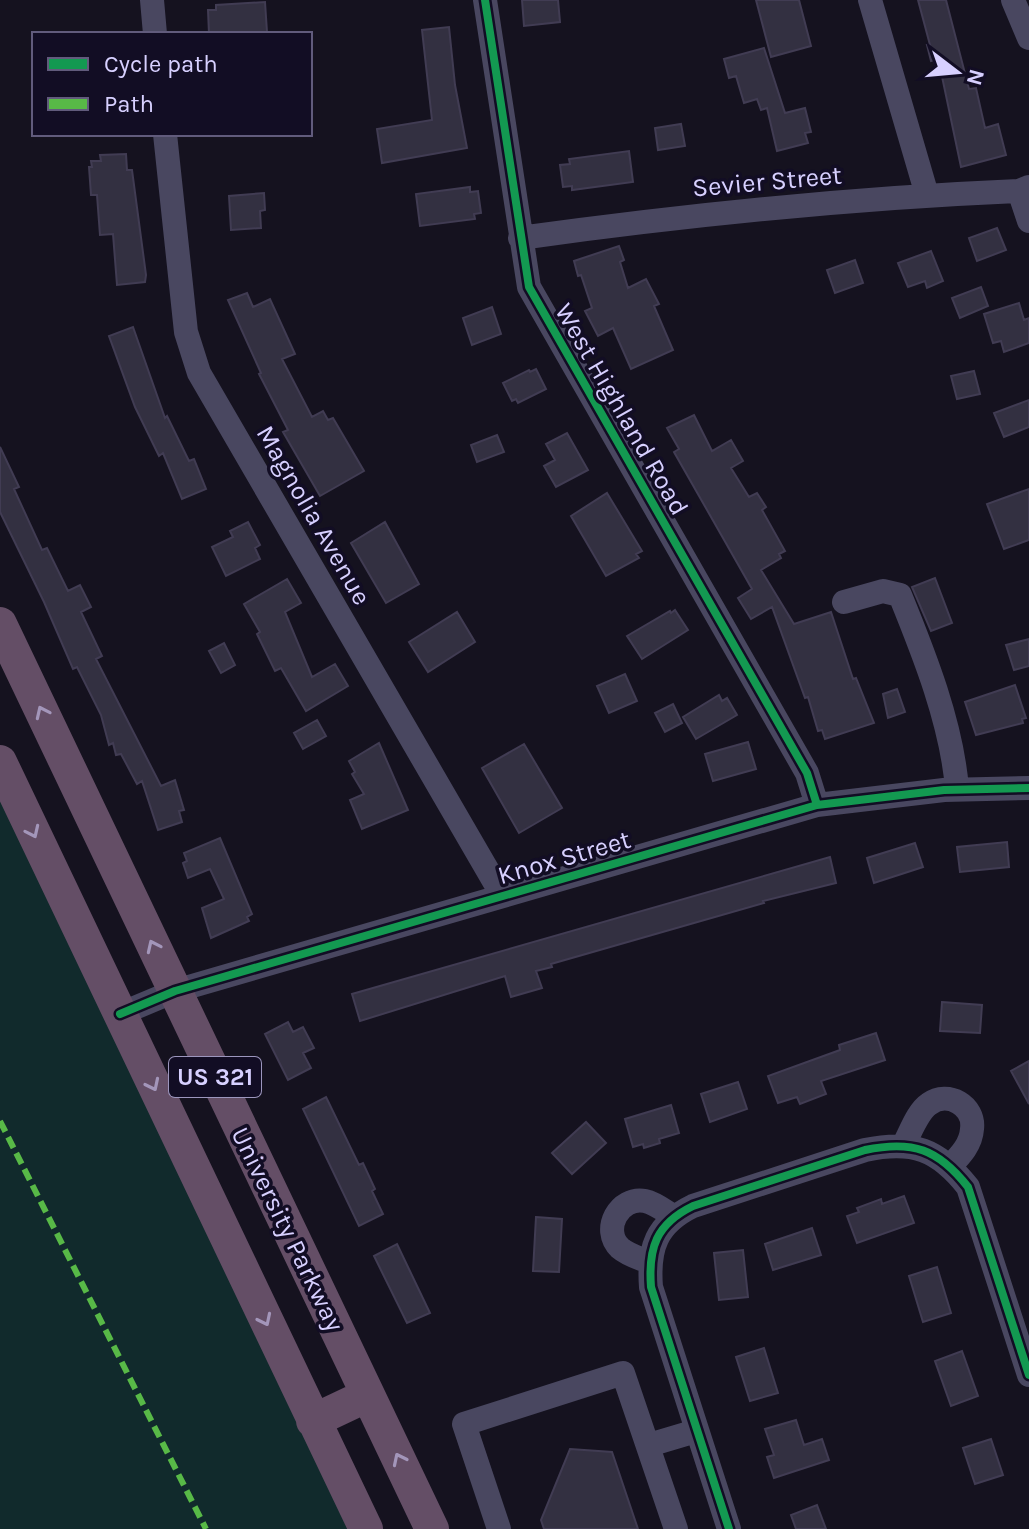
<svg xmlns="http://www.w3.org/2000/svg" width="1029" height="1529" viewBox="0 0 1029 1529" font-family="Karla,sans-serif">
<rect width="100%" height="100%" fill="#15121f"/>
<path fill="#112a2c" d="M0 798 348 1529H0Z"/>
<path fill="#333041" stroke="#413c53" stroke-width="2" d="M522 0H558L560 22 524 26Z
M756 0H799L811 46 771 57Z
M918 0H946L969 89 976 88 985 128 998 124 1006 155 961 167 940 67 936 68 934 60 931 61 927 45H930Z
M265 2 267 32 209 34 208 10H216V5Z
M449 27 455 85 467 148 382 163 377 129 432 120 422 30Z
M764 48 785 113 805 108 811 132 805 133 808 143 777 151 767 108 761 110 757 99 744 103 736 76 729 78 724 59Z
M681 124 685 146 658 150 655 128Z
M629 151 633 182 572 190V186L563 187 560 165 570 164 569 159Z
M126 154 127 170H132L146 275 145 282 117 285 113 234 100 235 97 195H91L89 167H92L91 161H101L100 155Z
M470 187V192L478 191 481 213 474 214 475 219 420 226 416 194Z
M264 193 265 210 260 211 261 228 231 230 229 196Z
M997 228 1006 250 977 261 969 238Z
M619 246 624 260 620 262 628 288 646 279 659 304 654 306 673 350 631 369 613 328 598 336 585 311 592 308 581 275 578 276 574 261Z
M931 251 943 281 927 288 925 281 908 287 898 263Z
M855 260 863 283 835 293 827 270Z
M981 287 988 306 960 318 952 298Z
M247 293 253 307 270 299 295 354 282 359 312 417 323 411 328 420 333 418 364 471 320 496 283 432 288 430 259 374 261 373 228 300Z
M1019 303 1024 320 1029 318V343L1004 352 1001 341 993 343 984 314Z
M492 307 501 334 472 345 463 318Z
M133 327 165 418 167 416 189 461 194 459 206 489 182 499 163 453 159 456 135 407 109 336Z
M536 369 546 389 518 403 516 399 512 401 503 383 529 370 530 372Z
M974 371 980 394 957 399 951 376Z
M1029 400V427L1004 437 994 413Z
M694 415 712 451 731 440 743 461 731 468 749 497 757 493 766 507 762 510 785 551 779 554 781 558 761 570 794 624 831 612 853 679 856 678 874 723 825 739 822 730 818 731 808 697 805 698 772 607 751 619 738 598 752 589 674 452 679 449 667 428Z
M567 433 588 470 556 487 544 466 555 460 546 444Z
M497 435 504 452 477 462 471 445Z
M0 447 19 487 14 489 42 550 47 548 68 591 80 585 91 607 81 612 102 656 96 659 161 786 175 780 184 810 179 811 182 822 158 830 142 781 137 784 121 754 116 755 113 743 109 745 101 715 77 667 73 669 44 602 0 512Z
M1029 489V540L1004 549 987 504Z
M607 493 642 551 636 554 639 558 606 576 571 516Z
M248 522 260 545 255 548 260 559 226 576 212 547 233 537 230 531Z
M385 522 419 584 386 603 351 543Z
M935 578 952 623 931 631 912 587Z
M287 579 301 603 285 612 312 677 335 664 348 686 306 711 281 668 275 671 257 634 260 632 244 604Z
M675 610 688 630 642 659 627 636 670 611 671 613Z
M457 612 475 642 428 672 409 642Z
M1029 639V666L1014 670 1006 645Z
M224 643 235 665 221 673 209 651Z
M625 674 637 701 609 713 597 686Z
M1015 685 1026 718 1022 719 1023 723 976 735 965 702Z
M897 689 905 712 888 718 883 694Z
M719 695 722 701 727 698 737 715 696 739 683 717Z
M673 704 682 723 665 732 655 713Z
M317 720 326 736 303 749 294 733Z
M748 742 756 769 713 781 705 754Z
M379 743 408 810 362 829 350 800 364 794 352 774 355 772 349 761Z
M524 744 562 808 519 833 482 768Z
M220 838 252 914 247 917 249 921 211 938 202 908 224 899 210 869 188 878 183 863 187 861 184 853Z
M1007 842 1009 867 960 872 957 847Z
M915 843 923 867 874 883 867 858Z
M830 857 836 883 763 901 764 903 551 964 552 967 536 971 542 988 511 997 505 976 360 1021 352 994Z
M942 1002 982 1005 980 1033 940 1031Z
M288 1022 293 1032 303 1027 314 1048 303 1053 311 1068 288 1080 265 1034Z
M876 1033 885 1060 821 1081 826 1094 800 1104 797 1097 778 1103 768 1076 840 1050 839 1045Z
M1029 1061V1104L1011 1071Z
M738 1082 747 1109 710 1122 701 1094Z
M326 1097 359 1165 363 1163 375 1189 372 1191 383 1214 359 1226 303 1109Z
M671 1105 679 1133 659 1139 660 1143 644 1148 643 1144 633 1147 625 1119Z
M586 1122 606 1143 572 1174 552 1153Z
M904 1196 914 1223 857 1243 847 1216 859 1212 857 1208 881 1199 882 1204Z
M536 1217 562 1219 559 1272 533 1271Z
M812 1228 821 1255 773 1270 765 1244Z
M397 1244 430 1313 407 1323 374 1256Z
M743 1250 748 1297 719 1300 714 1253Z
M937 1267 951 1313 923 1322 909 1276Z
M764 1348 778 1393 750 1401 736 1357Z
M962 1351 978 1396 951 1406 935 1361Z
M796 1420 804 1445 822 1439 829 1460 774 1478 767 1457 774 1455 765 1429Z
M991 1439 1003 1475 975 1484 963 1448Z
M570 1449 612 1452 638 1529H544L541 1520Z
M817 1505 826 1529H796L791 1515Z"/>
<g fill="none" stroke-linecap="round" stroke-linejoin="round">
<path stroke="#494760" stroke-width="24" d="M152 0 155 34
M485 0 529 287 807 773 817 805
M870 0 927 195
M1013 0 1029 38
M165 134 186 332 199 373 502 895
M1019 191 1029 221
M520 238C686 215 852 198 1019 191L1029 187
M844 602 883 591 900 595C924 654 952 724 957 789
M120 1014 175 991 817 805 944 790 1029 788
M903 1146C910 1134 917 1112 929 1104 948 1090 975 1106 972 1129 971 1144 961 1155 951 1165
M649 1262C639 1258 628 1255 620 1248 601 1230 619 1196 645 1201 655 1203 665 1211 673 1216
M649 1445 696 1431
M499 1529 464 1424 623 1373 676 1529
M729 1529 651 1287C648 1248 656 1224 693 1206L865 1150C913 1140 938 1149 968 1187L1029 1375"/>
<path stroke="#644e66" stroke-width="34" d="M0 624 432 1529
M0 762 366 1529
M313 1421 368 1395"/>
<path stroke="#58b947" stroke-width="6" stroke-dasharray="12 6" stroke-linecap="butt" d="M0 1121 206 1529"/>
<g stroke="#120d24" stroke-width="13">
<path id="cycleway" d="M485 0 529 287 807 773 817 805
M120 1014 175 991 817 805 944 790 1029 788
M729 1529 651 1287C648 1248 656 1224 693 1206L865 1150C913 1140 938 1149 968 1187L1029 1375"/>
</g>
<use href="#cycleway" stroke="#139951" stroke-width="8"/>
</g>
<defs><path id="oneway-chevron" d="M-2-3.5L2.5 0L-2 3.5" fill="none" stroke-width="1.6" stroke-linecap="round" stroke-linejoin="round" transform="scale(2)"/></defs>
<g stroke="#a396ba">
<use href="#oneway-chevron" transform="translate(42 712) rotate(-115)"/>
<use href="#oneway-chevron" transform="translate(33 832) rotate(65)"/>
<use href="#oneway-chevron" transform="translate(153 946) rotate(-115)"/>
<use href="#oneway-chevron" transform="translate(153 1085) rotate(64)"/>
<use href="#oneway-chevron" transform="translate(265 1320) rotate(64)"/>
<use href="#oneway-chevron" transform="translate(399 1459) rotate(-116)"/>
</g>
<g text-anchor="middle" stroke-width="7" stroke-linejoin="round" paint-order="stroke">
<rect fill="#120d24" stroke="#9c96bd" stroke-width="2" x="169" y="1057" width="92" height="40" rx="6"/>
<g font-size="24" font-weight="bold" fill="#d7d0ff">
<text x="215" y="1085">US 321</text>
</g>
<g font-size="26" fill="#d7d0ff" stroke="#120d24">
<text transform="translate(767 181) rotate(-5)" y="9">Sevier Street</text>
<text transform="translate(622 409) rotate(60)" y="9">West Highland Road</text>
<text transform="translate(314 515) rotate(60)" y="9">Magnolia Avenue</text>
<text transform="translate(564 857) rotate(-16)" y="9">Knox Street</text>
<text transform="translate(288 1229) rotate(64)" y="9">University Parkway</text>
</g>
</g>
<rect x="32" y="32" width="280" height="104" fill="#120d24" stroke="#615b7c" stroke-width="2"/>
<rect x="48" y="58" width="40" height="12" fill="#139951" stroke="#615b7c" stroke-width="2"/>
<text x="104" y="72" font-size="24" fill="#d7d0ff">Cycle path</text>
<rect x="48" y="98" width="40" height="12" fill="#58b947" stroke="#615b7c" stroke-width="2"/>
<text x="104" y="112" font-size="24" fill="#d7d0ff">Path</text>
<g transform="translate(957 72) rotate(106)" stroke="#120d24" stroke-width="6" paint-order="stroke">
<path d="M0-6L14 30L0 20L-14 30Z" fill="#d7d0ff"/>
<text y="-12" font-size="22" font-weight="bold" text-anchor="middle" fill="#d7d0ff">N</text>
</g>
</svg>
